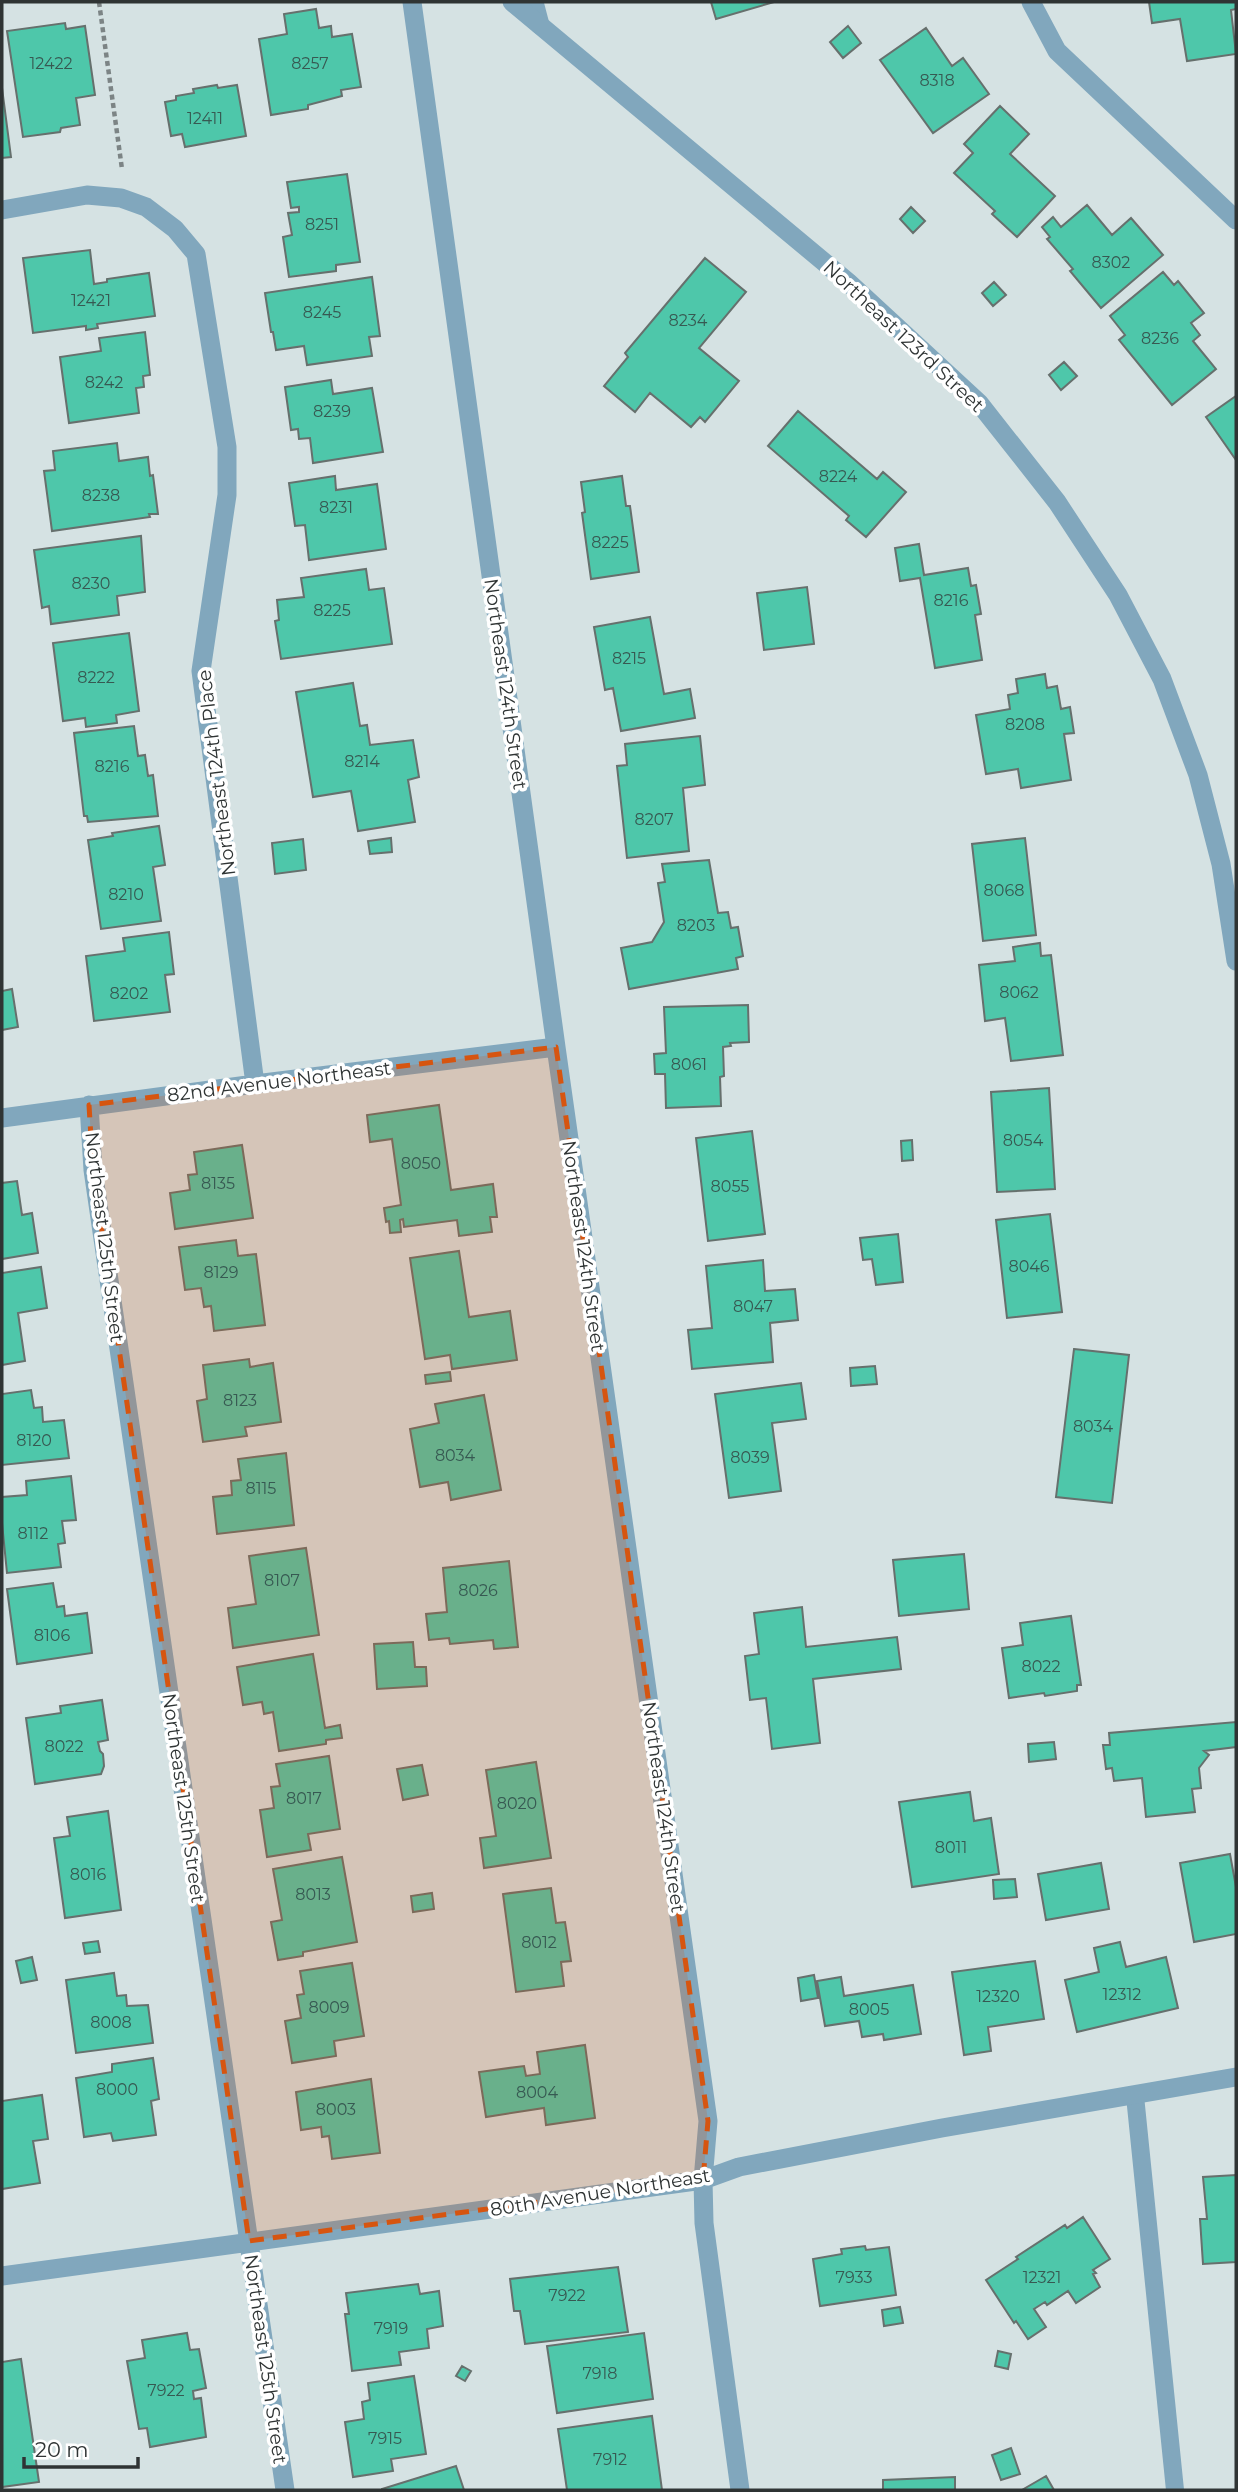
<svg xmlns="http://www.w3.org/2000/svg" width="1238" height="2492" viewBox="0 0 1238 2492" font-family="Montserrat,sans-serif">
<rect width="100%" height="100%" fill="#d5e2e3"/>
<path fill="#4ec7aa" stroke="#66706d" stroke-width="2" d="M711 2H774L716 19Z
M1149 2H1236V9L1231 10 1236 54 1187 61 1180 19 1152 23Z
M316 9 319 28 331 26 332 37 352 34 361 87 341 90 342 96 308 105V109L271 115 259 39 287 34 284 14Z
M65 23 66 29 85 26 95 95 76 98 80 125 61 128 60 132 23 137 7 31Z
M848 26 861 43 843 58 830 42Z
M926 28 952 66 963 58 989 94 933 133 880 60Z
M217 85 218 88 237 85 246 136 185 147 182 134 171 136 165 102 176 100V96L194 93 193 89Z
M2 88 11 157 2 158Z
M1000 106 1029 134 1010 154 1055 196 1017 237 992 214 995 211 954 173 973 153 964 144Z
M347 174 360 262 336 265V271L289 277 283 237 292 235 288 213 299 212V207L291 208 287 182Z
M1087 205 1112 235 1131 218 1163 255 1101 308 1070 271 1073 269 1047 239 1050 237 1042 227 1053 217 1061 227Z
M911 207 925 221 913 233 900 219Z
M90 250 94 284 107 282V279L149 273 155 316 97 324 98 328 86 330V326L33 333 23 258Z
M705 258 746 292 699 348 739 381 705 422 700 417 691 427 650 393 635 412 604 386 628 357 625 353Z
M1163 272 1174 285 1178 281 1204 313 1191 323 1200 335 1193 341 1216 369 1172 405 1119 340 1125 335 1110 316Z
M372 277 380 336 369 337 372 356 307 365 304 346 276 350 273 332H271L265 293Z
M994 282 1006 295 993 306 982 293Z
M145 332 150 375 143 376 144 387 136 388 139 413 69 423 60 357 101 351 99 338Z
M1064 362 1077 376 1061 390 1049 375Z
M331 380 333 394 372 388 383 452 313 463 310 438 299 439 298 429 291 430 285 387Z
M1236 396V460L1206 417Z
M798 411 877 479 883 472 906 492 866 537 846 520 849 516 768 446Z
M117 443 119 461 148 457 150 476 153 475 158 514H149L150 517 52 531 44 471 55 470 53 451Z
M335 476 336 490 377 484 386 549 309 560 305 525 295 526 289 483Z
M622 476 626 506H630L639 572 591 579 582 513 585 512 581 482Z
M141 536 145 592 117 596 119 615 51 624 49 606 42 608 34 550Z
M919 544 924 575 968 568 971 586 976 585 981 614 975 615 982 660 935 668 920 578 900 581 895 548Z
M366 569 369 590 384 588 392 644 281 659 275 621 279 620 277 600 304 597 301 578Z
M807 587 814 644 764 650 757 593Z
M650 617 664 694 690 689 695 718 621 731 613 688 605 690 594 627Z
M129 633 139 711 116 715 117 723 86 727 85 718 63 721 53 643Z
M1045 674 1047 688 1057 686 1061 709 1070 707 1074 733 1064 734 1071 780 1021 788 1018 769 986 774 976 715 1010 709 1008 695 1018 693 1016 679Z
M353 683 360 726 367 725 370 745 413 740 419 777 408 780 415 822 358 831 351 791 313 797 296 692Z
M134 726 138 756 145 755 148 776 153 775 158 816 88 822 87 816H84L74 733Z
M700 736 705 785 683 788 689 851 627 858 617 766 627 765 625 744Z
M159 826 165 865 153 867 161 921 101 929 88 840 113 836 112 833Z
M391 838 392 852 370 854 368 841Z
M1025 838 1036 935 983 941 972 844Z
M303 839 306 870 275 874 272 843Z
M709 860 718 913 728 912 731 928 738 927 743 956 736 958 738 969 629 989 621 948 652 942 664 922 658 883 665 882 662 864Z
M169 932 174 974 165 975 170 1012 94 1021 86 956 125 951 123 938Z
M1040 943 1041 956 1051 955 1063 1055 1011 1061 1005 1018 985 1021 979 965 1015 961 1013 947Z
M12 989 18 1027 2 1030V991Z
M748 1005 749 1042 730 1043 731 1046 723 1047 724 1076 720 1077 721 1106 666 1108 665 1074H655L654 1054 666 1053 664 1007Z
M1049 1088 1055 1189 997 1192 991 1092Z
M439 1105 451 1190 493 1184 497 1217H490L492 1232 459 1236 457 1220 404 1227 403 1219 400 1220 401 1232 390 1233 389 1221 386 1222 384 1208 401 1205 392 1139 370 1142 367 1115Z
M752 1131 765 1234 708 1241 696 1138Z
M912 1140 913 1160 902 1161 901 1141Z
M242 1145 253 1218 175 1229 170 1193 190 1190 188 1175 197 1174 194 1152Z
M17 1181 22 1215 32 1213 38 1253 2 1259V1183Z
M1050 1214 1062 1312 1007 1318 996 1220Z
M898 1234 903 1282 876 1285 872 1259 863 1260 860 1238Z
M236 1240 238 1256 256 1254 265 1325 214 1331 211 1306 204 1307 201 1288 185 1290 179 1247Z
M459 1251 469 1317 510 1311 517 1360 452 1369 450 1355 425 1359 410 1258Z
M763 1260 765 1291 795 1289 798 1320 770 1323 773 1362 692 1369 688 1330 712 1328 706 1266Z
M41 1267 47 1308 18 1313 25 1361 2 1365V1273Z
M1074 1349 1129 1355 1112 1503 1056 1497Z
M249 1359 250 1367 273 1363 281 1422 245 1427 247 1436 203 1442 197 1401 207 1399 203 1365Z
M875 1366 877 1384 851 1386 850 1368Z
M450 1372 451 1381 426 1384 425 1375Z
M801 1383 806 1419 772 1423 781 1491 729 1498 715 1394Z
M31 1390 34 1408 42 1407 43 1422 64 1420 69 1458 2 1465V1394Z
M484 1395 501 1490 451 1500 448 1482 420 1487 410 1429 439 1423 435 1404Z
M286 1453 294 1525 217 1534 213 1497 232 1495 231 1481 241 1480 238 1459Z
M71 1476 76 1520 62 1521 65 1543 58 1544 61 1567 7 1573 2 1523V1497L27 1495 26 1481Z
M306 1548 319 1635 233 1648 228 1608 256 1604 249 1556Z
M964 1554 969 1609 899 1616 893 1560Z
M509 1561 518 1647 494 1649 493 1640 450 1644 449 1638 429 1640 426 1614 447 1612 443 1568Z
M53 1583 57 1607 64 1606 65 1616 87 1613 92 1653 17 1664 7 1589Z
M802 1607 806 1647 897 1637 901 1669 813 1679 820 1743 772 1749 766 1698 750 1700 745 1656 759 1654 754 1613Z
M1071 1616 1081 1685H1077V1691L1045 1696 1044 1693 1009 1698 1002 1648 1023 1645 1020 1623Z
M413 1642 415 1667H426L427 1686 377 1689 374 1644Z
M313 1654 325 1728 340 1725 342 1738 326 1740V1744L279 1751 273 1712 264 1714 262 1702 243 1705 237 1667Z
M102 1700 108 1740 98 1742 100 1751 103 1754 104 1766 101 1774 35 1784 26 1718 61 1713 60 1706Z
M1236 1722V1747L1204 1751 1209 1755 1199 1768 1201 1788 1192 1789 1195 1812 1146 1817 1142 1778 1114 1781 1112 1768 1106 1769 1103 1745H1110L1109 1733Z
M1054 1742 1056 1759 1029 1762 1028 1744Z
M329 1756 340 1829 308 1834 311 1850 267 1857 260 1810 274 1808 271 1787 280 1786 276 1764Z
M536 1762 551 1858 484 1868 480 1838 496 1836 486 1770Z
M422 1765 428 1795 403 1800 397 1769Z
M970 1792 974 1821 991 1818 999 1874 912 1887 899 1802Z
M108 1811 121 1910 65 1918 54 1838 70 1836 67 1817Z
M1230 1854 1236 1887V1934L1194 1942 1180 1863Z
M342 1857 357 1942 303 1952V1956L278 1960 271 1922 282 1920 273 1869Z
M1101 1863 1109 1909 1046 1920 1038 1874Z
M1015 1879 1017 1897 994 1899 993 1880Z
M551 1888 556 1923 565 1922 571 1961 561 1962 564 1986 516 1992 503 1894Z
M432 1893 434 1909 413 1912 411 1896Z
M98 1941 100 1952 85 1954 83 1943Z
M1120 1942 1126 1967 1166 1957 1178 2008 1077 2032 1065 1980 1099 1972 1094 1948Z
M32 1957 37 1980 21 1983 16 1961Z
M1035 1961 1044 2019 988 2027 991 2051 964 2055 952 1972Z
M352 1963 364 2036 334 2041 336 2056 292 2063 285 2021 301 2018 297 1995 304 1994 300 1971Z
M114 1973 117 1996 126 1995 127 2006 148 2005 153 2043 76 2053 66 1980Z
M814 1975 818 1998 801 2001 798 1978Z
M841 1977 844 1996 913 1985 921 2034 884 2040 883 2034 862 2037 859 2021 825 2026 817 1981Z
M585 2045 595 2118 546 2125 544 2108 486 2117 479 2072 524 2066 526 2076 540 2074 537 2052Z
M153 2058 159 2099 151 2101 156 2135 113 2141 111 2133 84 2137 76 2078 112 2072V2064Z
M371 2079 380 2153 332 2159 329 2136 322 2137 321 2127 301 2130 296 2092Z
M42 2095 48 2139 33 2141 40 2183 2 2189V2101Z
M1236 2175V2262L1203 2264 1200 2219H1207L1203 2177Z
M1083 2217 1110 2259 1093 2270 1096 2273 1093 2274 1100 2287 1076 2303 1068 2291 1047 2305 1045 2302 1034 2309 1046 2327 1028 2339 1016 2321 1014 2323 986 2280 1018 2259 1016 2257 1065 2225 1067 2228Z
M865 2246 866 2250 889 2247 896 2295 820 2306 813 2259 842 2254 841 2249Z
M618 2267 628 2332 525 2344 520 2311H514L510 2279Z
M418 2284 420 2294 439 2291 443 2326 427 2329 429 2348 399 2352 401 2365 352 2371 345 2314H349L346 2293Z
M900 2307 903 2323 884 2326 882 2310Z
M187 2333 190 2350 199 2349 206 2388 193 2391 194 2399 201 2398 206 2437 150 2447 147 2428 139 2429 127 2361 145 2358 142 2340Z
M644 2333 653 2399 557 2413 547 2346Z
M998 2351 1011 2354 1008 2369 995 2366Z
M21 2359 39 2482 2 2487V2362Z
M462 2366 471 2371 465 2381 456 2376Z
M414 2376 426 2454 391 2459 393 2471 353 2477 345 2422 364 2419 362 2402 370 2400 368 2383Z
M652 2416 662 2490H567L558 2429Z
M1011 2448 1020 2474 1001 2480 992 2455Z
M456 2466 464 2490H382V2489Z
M1046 2476 1054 2490H1022Z
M955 2477V2490H883V2480Z"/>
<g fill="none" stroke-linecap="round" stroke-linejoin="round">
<path stroke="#7c8485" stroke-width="4.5" stroke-dasharray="5 3.5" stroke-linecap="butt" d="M99 2 122 169"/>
<path stroke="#81a7bd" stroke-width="18" d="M1135 2096 1175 2490"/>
<path stroke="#81a7bd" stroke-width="19" d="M412 2 556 1047 708 2121 703 2180 704 2223 740 2490
M534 2 540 25
M1031 2 1057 51 1236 220
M2 210 87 195 121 198 146 207 175 229 196 254 227 447V495L201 671 255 1084
M89 1105 93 1170 285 2490
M2 1118 255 1084 556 1047
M2 2276 703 2180 739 2167 942 2128 1236 2077"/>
<path stroke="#81a7bd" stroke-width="19" d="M512 2 848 282 979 403 1057 502 1118 595 1162 679 1198 775 1221 864 1236 961"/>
</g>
<path fill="#d65510" fill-opacity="0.2" stroke="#d65510" stroke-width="5" stroke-dasharray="14 9" stroke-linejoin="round" d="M556 1047 708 2121 703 2180 249 2241 93 1170 89 1105Z"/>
<g text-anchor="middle" stroke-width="7" stroke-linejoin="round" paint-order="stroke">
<g font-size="16" fill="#375952">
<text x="51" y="69">12422</text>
<text x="310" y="69">8257</text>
<text x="937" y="86">8318</text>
<text x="205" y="124">12411</text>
<text x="322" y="230">8251</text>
<text x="1111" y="268">8302</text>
<text x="91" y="306">12421</text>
<text x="322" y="318">8245</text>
<text x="688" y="326">8234</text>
<text x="1160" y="344">8236</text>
<text x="104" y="388">8242</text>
<text x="332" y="417">8239</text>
<text x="838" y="482">8224</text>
<text x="101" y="501">8238</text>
<text x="336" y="513">8231</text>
<text x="610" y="548">8225</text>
<text x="91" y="589">8230</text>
<text x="951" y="606">8216</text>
<text x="332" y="616">8225</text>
<text x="629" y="664">8215</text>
<text x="96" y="683">8222</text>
<text x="1025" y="730">8208</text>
<text x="362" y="767">8214</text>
<text x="112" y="772">8216</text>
<text x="654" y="825">8207</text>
<text x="1004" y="896">8068</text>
<text x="126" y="900">8210</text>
<text x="696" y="931">8203</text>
<text x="1019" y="998">8062</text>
<text x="129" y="999">8202</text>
<text x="689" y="1070">8061</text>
<text x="1023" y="1146">8054</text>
<text x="421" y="1169">8050</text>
<text x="218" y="1189">8135</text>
<text x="730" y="1192">8055</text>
<text x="1029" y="1272">8046</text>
<text x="221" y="1278">8129</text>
<text x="753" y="1312">8047</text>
<text x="240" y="1406">8123</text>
<text x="1093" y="1432">8034</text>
<text x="34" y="1446">8120</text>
<text x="455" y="1461">8034</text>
<text x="750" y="1463">8039</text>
<text x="261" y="1494">8115</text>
<text x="33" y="1539">8112</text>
<text x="282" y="1586">8107</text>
<text x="478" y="1596">8026</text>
<text x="52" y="1641">8106</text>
<text x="1041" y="1672">8022</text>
<text x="64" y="1752">8022</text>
<text x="304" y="1804">8017</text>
<text x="517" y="1809">8020</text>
<text x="951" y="1853">8011</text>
<text x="88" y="1880">8016</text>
<text x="313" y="1900">8013</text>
<text x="539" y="1948">8012</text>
<text x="1122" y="2000">12312</text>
<text x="998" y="2002">12320</text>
<text x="329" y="2013">8009</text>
<text x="869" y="2015">8005</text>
<text x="111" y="2028">8008</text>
<text x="117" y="2095">8000</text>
<text x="537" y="2098">8004</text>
<text x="336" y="2115">8003</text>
<text x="854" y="2283">7933</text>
<text x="1042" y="2283">12321</text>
<text x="567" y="2301">7922</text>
<text x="391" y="2334">7919</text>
<text x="600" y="2379">7918</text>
<text x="166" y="2396">7922</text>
<text x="385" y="2444">7915</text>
<text x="610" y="2465">7912</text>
</g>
<g font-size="19" fill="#2f3434" stroke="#fff">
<text transform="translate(904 336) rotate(43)" y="7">Northeast 123rd Street</text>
<text transform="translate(506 684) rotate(82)" y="7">Northeast 124th Street</text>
<text transform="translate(216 773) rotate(-97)" y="7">Northeast 124th Place</text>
<text transform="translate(279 1081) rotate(-7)" y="7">82nd Avenue Northeast</text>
<text transform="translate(105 1237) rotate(83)" y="7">Northeast 125th Street</text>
<text transform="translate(584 1246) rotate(82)" y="7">Northeast 124th Street</text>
<text transform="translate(184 1798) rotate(82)" y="7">Northeast 125th Street</text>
<text transform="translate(664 1807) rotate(82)" y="7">Northeast 124th Street</text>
<text transform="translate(600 2192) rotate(-9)" y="7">80th Avenue Northeast</text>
<text transform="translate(266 2359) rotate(82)" y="7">Northeast 125th Street</text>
</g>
</g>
<rect width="1238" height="2492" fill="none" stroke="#2f3434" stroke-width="7"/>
<path d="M24 2457v10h114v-10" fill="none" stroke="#2f3434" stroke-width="3.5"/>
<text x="35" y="2457" font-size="21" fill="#2f3434" stroke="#ffffff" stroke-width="5" paint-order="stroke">20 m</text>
</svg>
